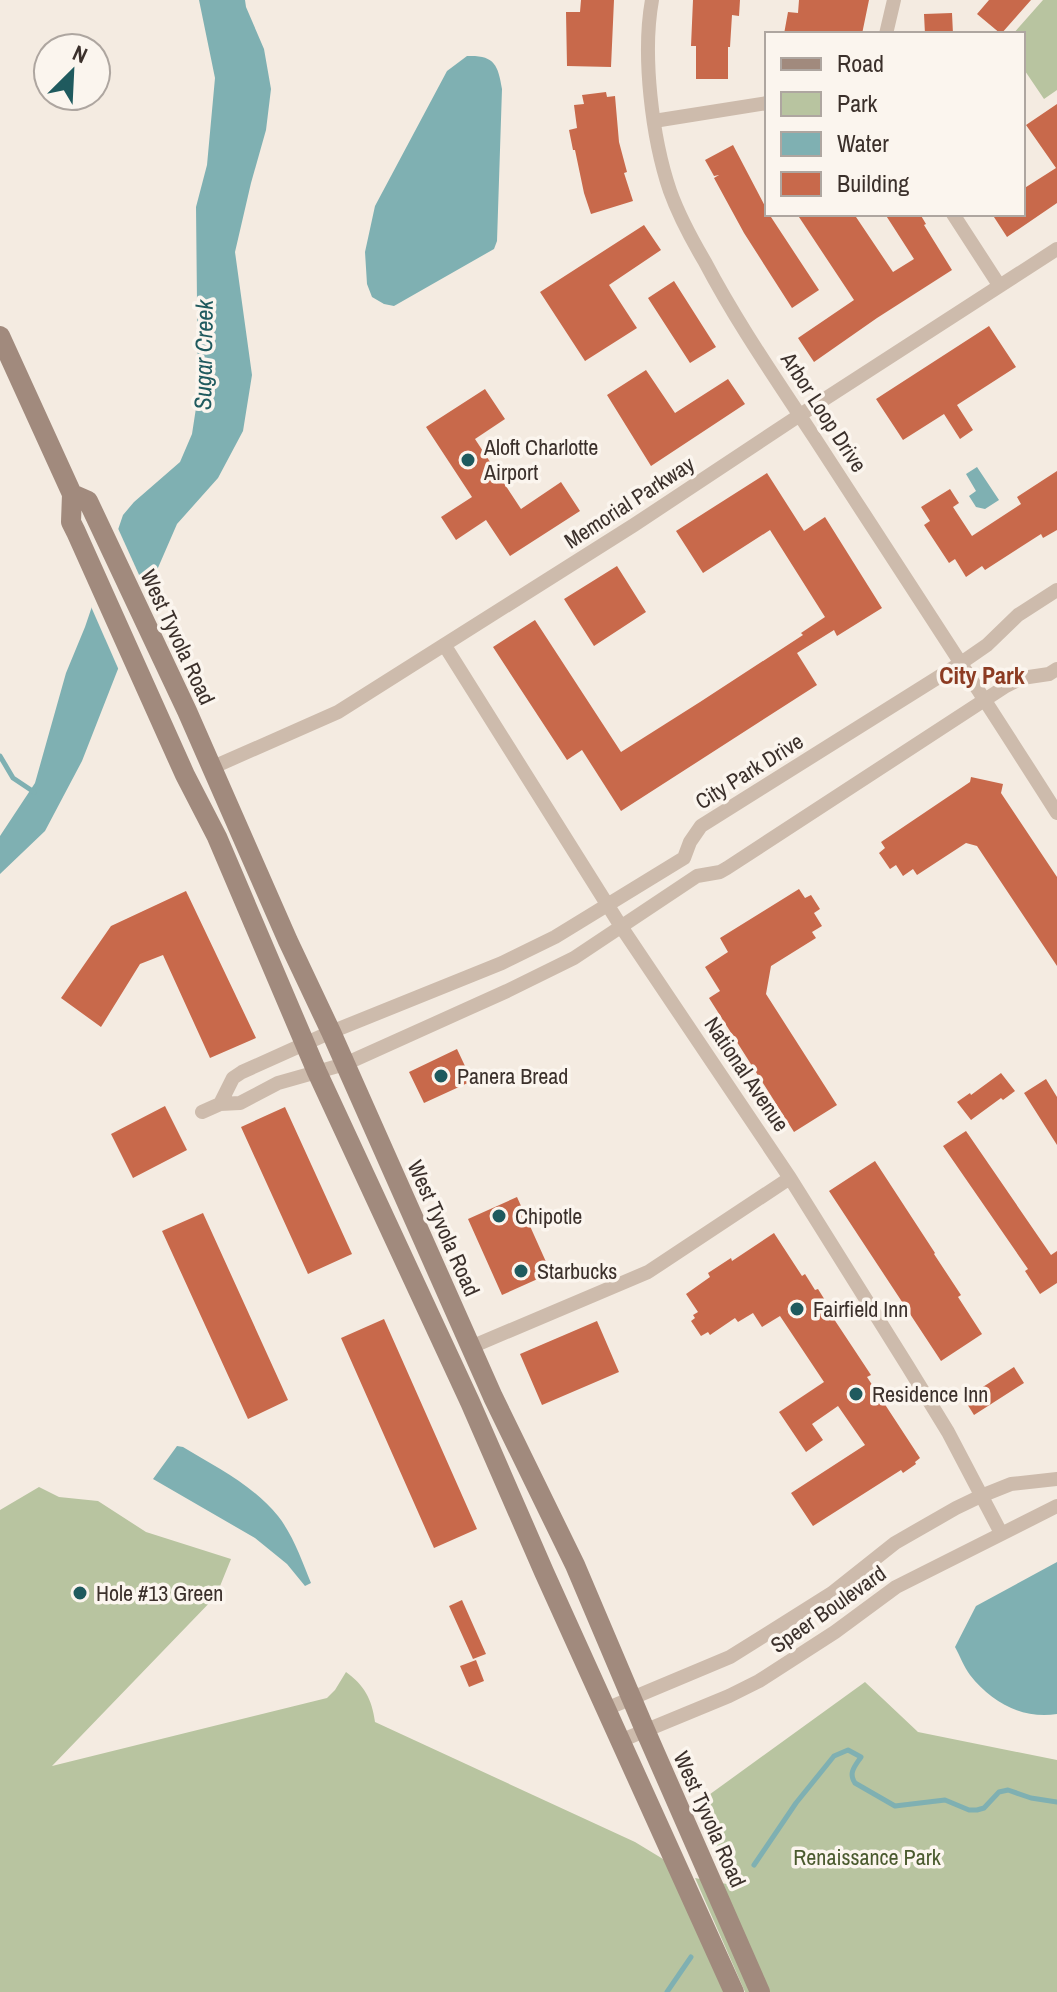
<svg xmlns="http://www.w3.org/2000/svg" width="1057" height="1992" viewBox="0 0 1057 1992" font-family="'Archivo Narrow',sans-serif">
<rect width="100%" height="100%" fill="#f4ebe1"/>
<path fill="#b8c4a0" d="M1043 0H1057V90L1044 99 1023 68V34H1013Z
M39 1487 59 1497 98 1501 146 1532 231 1559 216 1596 52 1766 327 1698 335 1690 346 1672C364 1685 372 1699 375 1722L635 1842 691 1876 742 1992H0V1510Z
M865 1682 918 1732 1057 1760V1992H745L695 1878 732 1885 695 1805Z"/>
<path fill="#7fb0b2" d="M199 0H245L246 7 264 49 271 89 266 130 251 183 235 252 252 375 243 431 218 478 177 524 154 577 82 761 45 831 0 874V836L35 783 66 673 85 627 123 515 134 502 180 462 192 434 198 395 196 207 207 165 215 78Z
M467 56C494 55 498 64 502 89L497 241 494 249 394 306 384 304 372 297 367 284 365 252 375 206 447 71Z
M977 467 999 500 985 509 976 507 969 496 976 491 966 474Z
M177 1446 183 1447C216 1467 253 1485 278 1516 293 1535 302 1561 311 1583L305 1586 287 1564 255 1538 153 1479Z
M1057 1562V1714C1022 1719 992 1703 970 1675 964 1667 960 1656 955 1647L976 1606Z"/>
<path fill="#f4ebe1" d="M116 524 150 599 121 675 89 602Z"/>
<g fill="none" stroke-linecap="round" stroke-linejoin="round">
<path stroke="#7fb0b2" stroke-width="5" d="M0 756 13 778 34 792
M754 1865 796 1803 834 1756 848 1750 861 1757C855 1766 848 1773 855 1783L895 1806 945 1800 969 1810H977L984 1808 999 1792 1008 1790 1031 1798 1057 1802
M667 1992 691 1957"/>
</g>
<path fill="#c8694b" d="M581 0H614L611 67 567 66 566 12H580Z
M693 0H740L739 16 732 15 730 47H728V79H696V46H691Z
M799 0H869L862 34H784L788 12 798 13Z
M989 0H1031L1001 34 977 14Z
M952 13 953 34H925L924 14Z
M606 92 607 97 615 96 619 142 627 172 624 173 633 201 591 214 584 193 575 150H573L569 130 577 128 574 105 584 104 582 95Z
M1057 104V203L1007 237 992 214H1023V189L1056 168 1026 125Z
M733 145 767 210V214H769L819 290 792 308 744 233 714 178 719 175 714 176 705 160Z
M797 214H854L893 272 914 259 885 214H920L926 224 924 225 952 270 877 318 814 362 798 338 854 300Z
M644 225 661 250 609 285 637 328 585 361 540 292Z
M674 281 716 347 690 363 648 298Z
M989 326 1016 367 957 405 973 430 960 439 944 414 903 440 876 399Z
M646 370 675 413 728 379 745 404 651 466 607 395Z
M485 389 505 419 475 439 521 509 561 482 580 511 510 556 486 520 456 540 441 517 472 497 426 427Z
M1057 471V530L1043 538 1041 534 985 570 982 566 966 577 955 559 949 563 924 525 930 521 921 507 950 489 959 503 953 507 972 536 1021 504 1017 497Z
M767 473 804 531 825 517 882 608 837 636 834 630 797 653 817 685 621 811 582 750 567 760 493 647 535 620 621 752 700 702 803 635 801 633 825 617 770 530 703 573 676 531Z
M617 566 646 612 594 646 564 599Z
M971 777 1003 784 1001 793 1057 877V966L977 846 966 843 917 875 913 869 903 876 896 865 890 869 879 853 885 848 881 842 970 782Z
M799 889 805 898 811 895 820 909 814 913 822 926 812 932 816 938 771 966 766 994 837 1105 794 1132 709 998 720 991 705 967 728 952 720 938Z
M186 891 256 1038 210 1058 163 955 140 964 101 1027 61 998 111 926Z
M457 1049 472 1081 424 1103 409 1072Z
M1001 1073 1015 1091 1003 1100 1001 1098 971 1120 957 1102 970 1093 971 1095Z
M1046 1079 1057 1097V1145L1024 1093Z
M165 1106 187 1150 133 1178 111 1134Z
M285 1107 352 1254 308 1274 241 1127Z
M966 1131 1051 1255 1057 1251V1283L1040 1294 1025 1271 1028 1269 943 1146Z
M875 1161 935 1253 934 1254 961 1295 958 1297 982 1334 941 1361 829 1191Z
M517 1197 551 1273 502 1295 468 1219Z
M203 1213 288 1400 248 1419 162 1231Z
M774 1233 802 1276 805 1274 815 1290 818 1289 828 1305 826 1307 871 1375 867 1377 920 1458 915 1462 916 1464 903 1473 901 1470 813 1526 791 1493 865 1445 838 1406 812 1424 823 1440 806 1452 779 1412 824 1382 780 1316 762 1327 753 1313 738 1322 735 1318 710 1335 708 1332 701 1336 691 1321 695 1318 693 1315 698 1312 686 1294 710 1277 708 1273 731 1258 732 1261Z
M384 1319 477 1529 434 1548 341 1338Z
M597 1321 619 1372 542 1405 520 1354Z
M1014 1367 1024 1383 974 1415 964 1399Z
M462 1600 486 1654 473 1659 449 1606Z
M476 1660 484 1681 469 1687 460 1666Z"/>
<g fill="none" stroke-linecap="round" stroke-linejoin="round">
<path stroke="#cdbbac" stroke-width="14" d="M652 0C642 55 652 138 670 191 679 216 692 240 705 262 737 323 776 379 814 437 895 562 977 687 1057 813
M886 34 894 0
M654 121 767 103
M953 214 999 285
M445 646 622 928 790 1178 907 1365 948 1432 1001 1533
M211 768 338 712 634 525 800 415 1057 249
M220 1104 233 1078 242 1072 331 1032 502 963 555 937 684 858 690 842 701 826 961 663 987 645 1018 615 1057 590
M202 1112 220 1104 240 1103 278 1083 345 1064 507 991 574 958 697 876 720 872 727 868 1006 686 1022 678 1049 674 1057 669
M471 1347 648 1272 790 1178
M606 1709 730 1657 832 1593 895 1543 956 1508 981 1496 1011 1484 1057 1479
M620 1741 729 1696 759 1681 835 1632 896 1587 1057 1506"/>
<path stroke="#a18a7d" stroke-width="20" d="M0 336 72 494 71 522 76 532 185 775 217 837 317 1072 470 1402 544 1572 734 1992
M72 494 88 501 187 711 288 941 331 1032 493 1397 575 1565 645 1730 760 1992"/>
</g>
<g fill="#1f5a5e" stroke="#fbf5ee" stroke-width="3">
<circle cx="468" cy="460" r="8"/>
<circle cx="441" cy="1076" r="8"/>
<circle cx="499" cy="1216" r="8"/>
<circle cx="521" cy="1271" r="8"/>
<circle cx="797" cy="1309" r="8"/>
<circle cx="856" cy="1394" r="8"/>
<circle cx="80" cy="1593" r="8"/>
</g>
<g text-anchor="middle" stroke-width="7" stroke-linejoin="round" paint-order="stroke">
<g font-size="22" fill="#3b302b" stroke="#fbf5ee">
<text transform="translate(824 412) rotate(57)" y="8">Arbor Loop Drive</text>
<text transform="translate(629 502) rotate(-33)" y="8">Memorial Parkway</text>
<text transform="translate(178 637) rotate(65)" y="8">West Tyvola Road</text>
<text transform="translate(749 771) rotate(-32)" y="8">City Park Drive</text>
<text transform="translate(747 1074) rotate(56)" y="8">National Avenue</text>
<text transform="translate(444 1228) rotate(66)" y="8">West Tyvola Road</text>
<text transform="translate(828 1609) rotate(-35)" y="8">Speer Boulevard</text>
<text transform="translate(710 1819) rotate(66)" y="8">West Tyvola Road</text>
</g>
<g font-size="22" fill="#3b302b" stroke="#fbf5ee" text-anchor="start">
<text x="484" y="455">Aloft Charlotte<tspan x="484" dy="25">Airport</tspan></text>
<text x="457" y="1084">Panera Bread</text>
<text x="515" y="1224">Chipotle</text>
<text x="537" y="1279">Starbucks</text>
<text x="813" y="1317">Fairfield Inn</text>
<text x="872" y="1402">Residence Inn</text>
<text x="96" y="1601">Hole #13 Green</text>
</g>
<g font-size="22" fill="#4a5a2e" stroke="#fbf5ee">
<text x="867" y="1865">Renaissance Park</text>
</g>
<g font-size="24" font-style="italic" fill="#1f5a5e" stroke="#fbf5ee">
<text transform="translate(204 355) rotate(-89)" y="8">Sugar Creek</text>
</g>
<g font-size="24" font-weight="bold" fill="#8c3b22" stroke="#fbf5ee">
<text x="982" y="684">City Park</text>
</g>
</g>
<rect x="765" y="32" width="260" height="184" fill="#fbf5ee" stroke="#aea6a0" stroke-width="2"/>
<rect x="781" y="58" width="40" height="12" fill="#a18a7d" stroke="#aea6a0" stroke-width="2"/>
<text x="837" y="72" font-size="24" fill="#3b302b">Road</text>
<rect x="781" y="92" width="40" height="24" fill="#b8c4a0" stroke="#aea6a0" stroke-width="2"/>
<text x="837" y="112" font-size="24" fill="#3b302b">Park</text>
<rect x="781" y="132" width="40" height="24" fill="#7fb0b2" stroke="#aea6a0" stroke-width="2"/>
<text x="837" y="152" font-size="24" fill="#3b302b">Water</text>
<rect x="781" y="172" width="40" height="24" fill="#c8694b" stroke="#aea6a0" stroke-width="2"/>
<text x="837" y="192" font-size="24" fill="#3b302b">Building</text>
<g transform="translate(72 72) rotate(24)"><circle r="38" fill="#fbf5ee" stroke="#aea6a0" stroke-width="2"/>
<path d="M0-6L14 30L0 20L-14 30Z" fill="#1f5a5e"/>
<text y="-12" font-size="22" font-weight="bold" text-anchor="middle" fill="#3b302b">N</text>
</g>
</svg>
